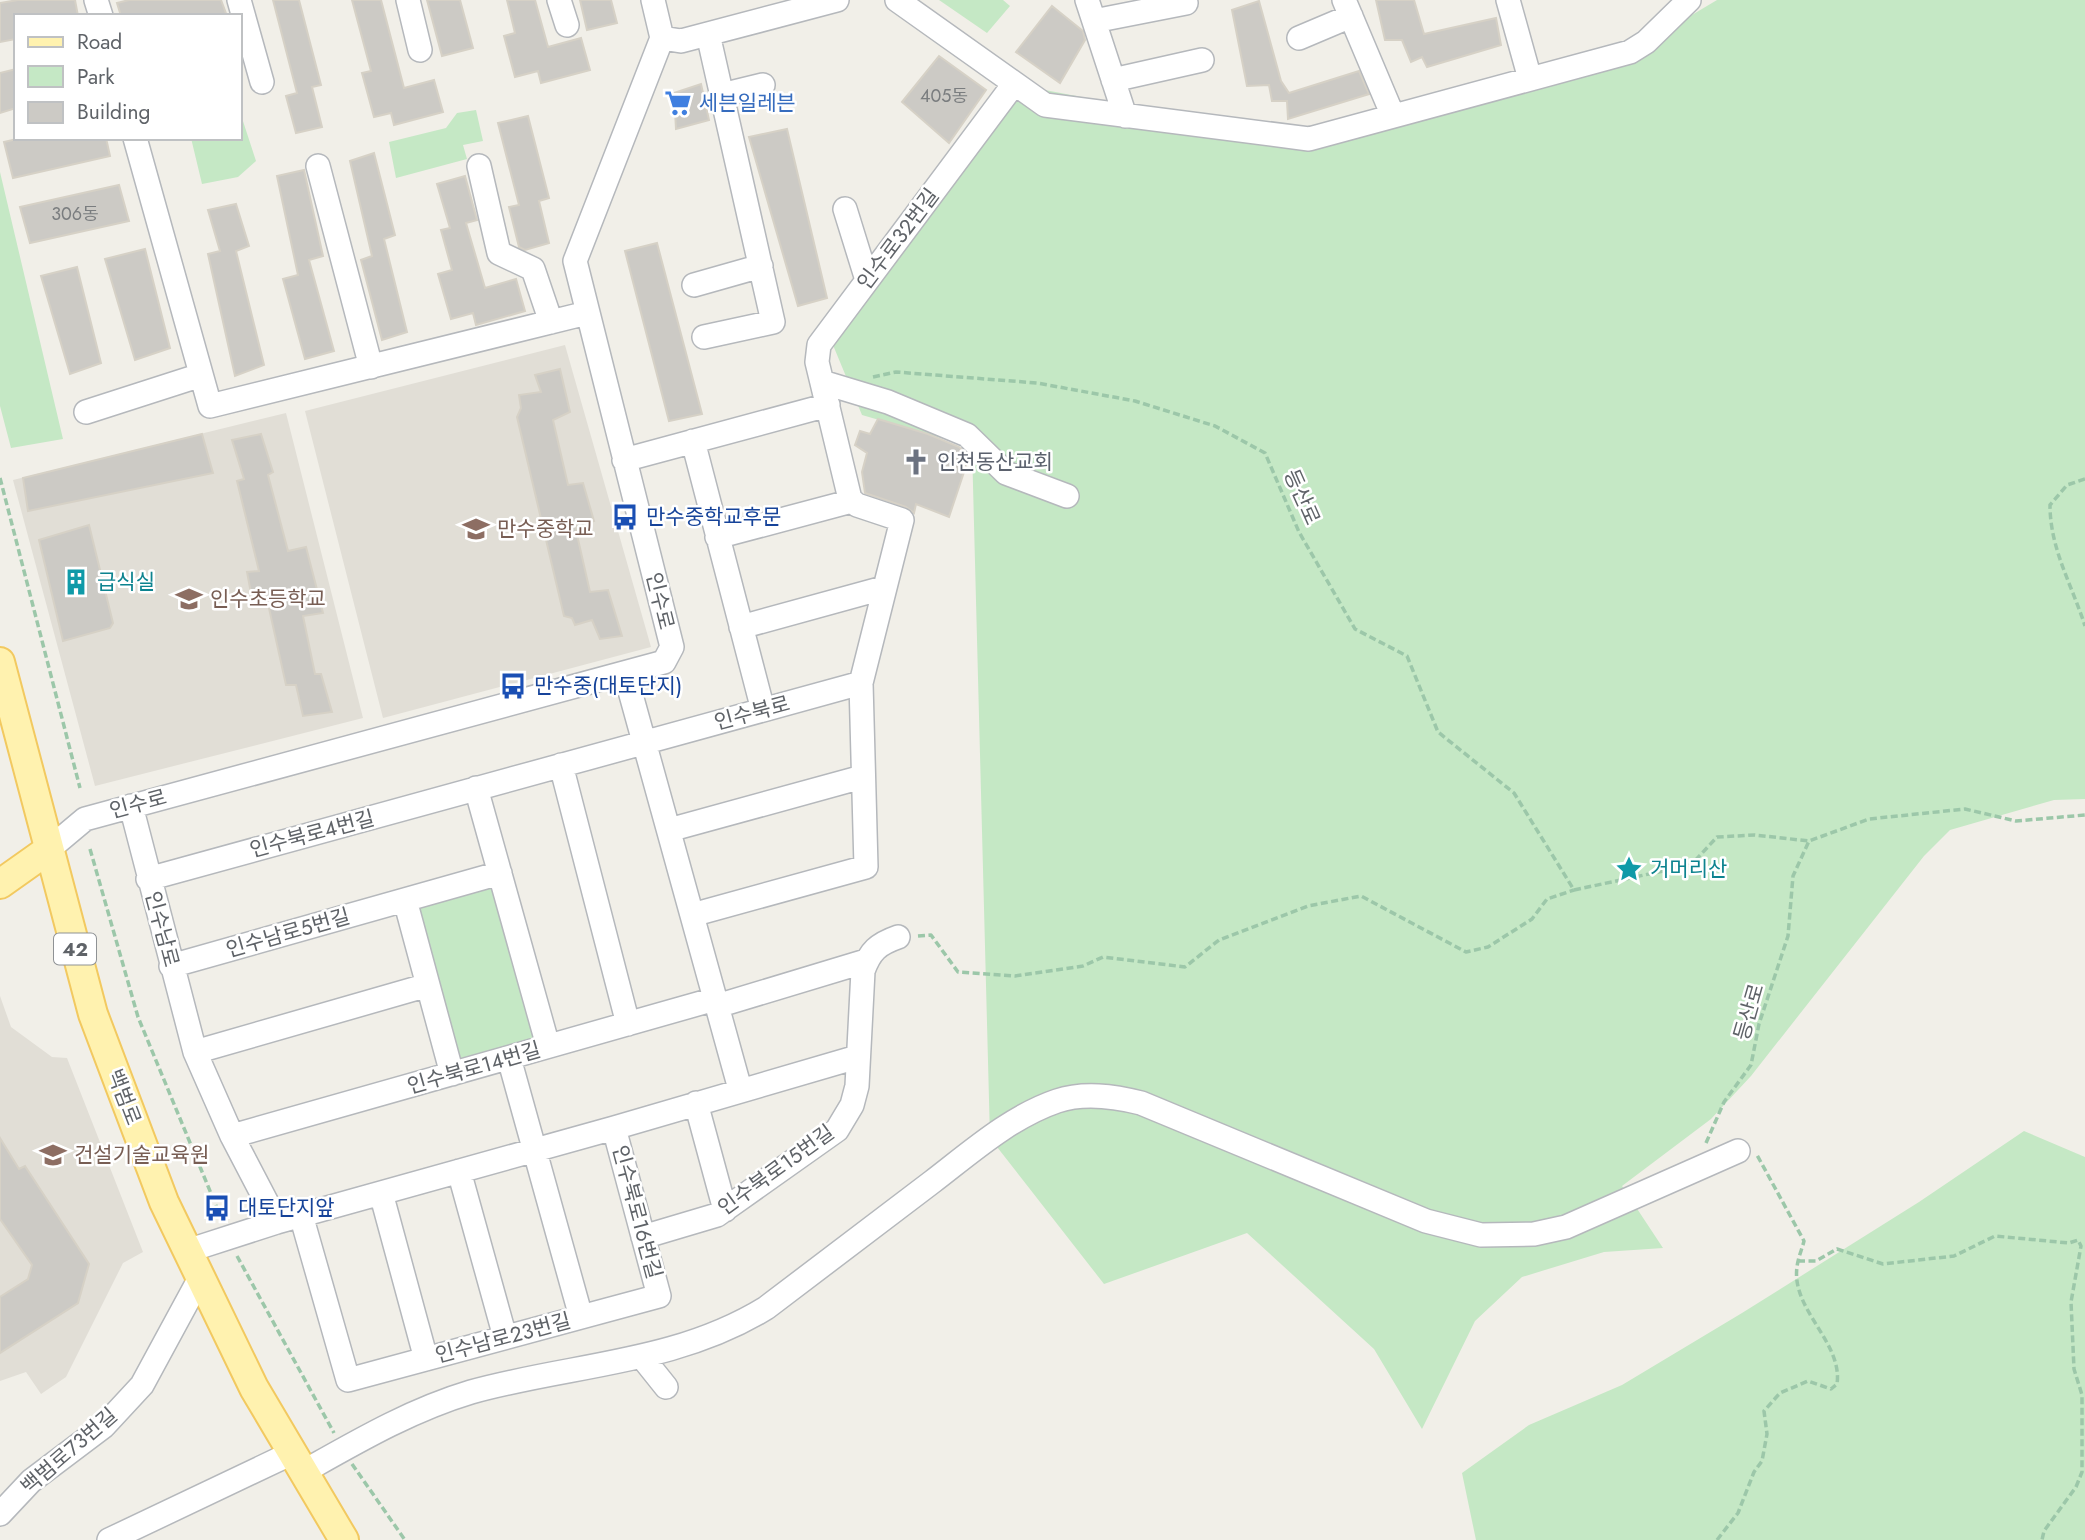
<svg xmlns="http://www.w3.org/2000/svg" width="2085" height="1540" viewBox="0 0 2085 1540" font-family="Jost,'Noto Sans KR',sans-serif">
<rect width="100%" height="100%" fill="#f1efe8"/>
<path fill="#e1ded6" d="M565 345 651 647 383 718 305 411Z
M286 413 363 718 95 786 13 480Z
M0 996 11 1027 52 1057 67 1058 143 1252 123 1263 66 1377 41 1394 26 1372 0 1381Z"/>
<path fill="#c5e8c5" d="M939 0H1003L1010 6 987 33Z
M1717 0H2085V799L2054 800 1950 830 1924 856 1751 1076 1711 1119 1622 1186 1663 1248 1604 1252 1522 1277 1475 1321 1422 1429 1374 1349 1247 1233 1104 1284 990 1138 972 447 862 415 828 333 1014 84 1292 137 1630 52Z
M476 110 483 141 463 145 467 159 396 178 389 142 446 128 457 113Z
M241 115 256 161 238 177 202 184 191 138H240Z
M0 172 63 439 11 448 0 406Z
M500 873 548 1046 452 1074 405 900Z
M2024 1131 2085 1157V1540H1476L1462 1473 1529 1425 1622 1385 1742 1313 1919 1202Z"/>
<path fill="#cccac5" stroke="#d6d1c6" stroke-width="2" d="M18 0H75L78 16H16V39L0 42V3Z
M129 0H221L227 16H121L117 3Z
M273 0H299L321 85 312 87 322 127 296 133 286 96 297 93Z
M352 0H381L404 88 434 80 443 112 394 125 391 113 374 117 362 73 371 71Z
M427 0H460L473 48 442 56Z
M507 0H535L548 47 581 38 590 70 541 83 538 71 515 77 504 36 515 33Z
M580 0H611L617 23 587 30Z
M1376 0H1414L1424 34 1496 18 1501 45 1427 67 1422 57 1411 62 1402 40H1385Z
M1259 1 1281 81 1289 93 1359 71 1369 94 1288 119 1287 101H1272L1269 85 1247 86 1232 10Z
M1052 6 1083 31 1085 40 1060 83 1016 52Z
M939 56 986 90 949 143 902 102Z
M16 69V108L0 113V73Z
M701 84 709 120 676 129 674 93Z
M528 116 549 198 539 201 549 243 525 250 519 247 509 207 519 205 498 123Z
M787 129 827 298 798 306 749 137Z
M21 138H106L110 156 13 178 4 142Z
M374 153 395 235 384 239 407 332 382 340 361 260 372 256 350 161Z
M304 170 323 256 309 260 334 351 305 359 283 279 298 275 277 176Z
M465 176 477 220 466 223 485 288 516 279 525 311 476 325 473 313 451 319 438 274 452 270 441 230 450 228 437 184Z
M119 185 129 221 30 243 20 207Z
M236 204 249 246 236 251 264 365 235 376 208 254 220 251 208 210Z
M657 243 702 414 669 421 625 251Z
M145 249 170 348 135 360 105 259Z
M77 267 101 363 70 374 41 276Z
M560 369 570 412 553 420 568 485 583 483 594 521 575 526 590 592 608 590 622 636 600 639 592 620 575 625 572 618 564 616 517 417 521 408 519 395 541 392 535 375Z
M878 419 928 434 959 447 969 457 949 517 916 504 914 513 906 507 865 493 862 472 867 453 855 445 860 431 870 434Z
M202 434 213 473 28 511 23 478Z
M261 434 273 472 268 475 288 551 306 547 323 613 303 616 315 674H321L332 712 303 716 296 685H286L265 590 251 593 247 572 259 571 237 481 244 479 232 440Z
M89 525 113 623 110 628 63 641 39 540Z
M0 1138 19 1169 25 1166 89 1264 78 1303 0 1353V1297L28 1279 32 1265 0 1219Z"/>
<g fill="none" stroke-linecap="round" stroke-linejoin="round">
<g stroke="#b5b8bc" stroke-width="26">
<path id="minor" d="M96 0 101 16
M239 0 262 82
M408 0 420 50
M559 0 567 25
M897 0 1045 105 1309 139 1630 52 1646 42 1689 0
M1087 0 1125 116
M1344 0 1393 116
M1508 0 1530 79
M1094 21 1186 3
M662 38 681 41 837 0
M1299 38 1351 16
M1113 80 1202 60
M722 95 763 85
M135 138 210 406 587 313
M318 166 371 367
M479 166 499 253 533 269 551 322
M845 209 867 280
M694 285 761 266
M704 337 773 322 708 34
M822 382 888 402 967 435 1006 473 1067 496
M86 412 201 375
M693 441 763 710
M624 460 828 405
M717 537 852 501
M741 627 883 588
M625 673 740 1089
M561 765 628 1024
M476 788 548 1046
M131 806 195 1052 232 1136 277 1222
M669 830 862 777
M48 850 85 819 664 662 672 647 575 261 662 38 653 0
M148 879 861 683
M405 900 452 1074
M692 915 866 867 861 683 902 520 857 505 850 499 817 362 819 345 1014 84
M171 966 500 873
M717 1006 866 961
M195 1052 428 985
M509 1058 581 1317
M696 1103 725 1210
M232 1136 715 999
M459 1171 505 1337
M381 1193 426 1359
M301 1215 348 1380 659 1296 614 1128
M643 1237 717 1215 837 1130 852 1105 857 1086 863 971C870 951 878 944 898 937
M187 1251 277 1222 614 1128 857 1057
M642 1357 666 1387
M303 1472C358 1441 411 1410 471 1392 571 1364 675 1364 766 1308 821 1266 876 1224 932 1182 970 1153 1010 1117 1057 1101 1084 1092 1113 1096 1141 1103L1426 1221 1481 1235 1534 1234 1566 1227 1738 1151
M0 1514 31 1481 104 1426 142 1385 200 1278
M109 1540 292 1453"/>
</g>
<g stroke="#f2c960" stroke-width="32">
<path id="major" d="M0 662 93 1014 164 1202 254 1388 344 1540
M0 884 48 850"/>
</g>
<path stroke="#9cc7a9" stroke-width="3.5" stroke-dasharray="7 3.5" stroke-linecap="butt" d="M873 377 896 372 1037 383 1135 401 1215 426 1265 453 1299 532 1355 629 1407 656 1438 732 1514 793 1574 890 1691 865 1717 837 1755 835 1809 841
M0 478 80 788
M2085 479 2067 485 2050 505C2050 549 2072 585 2085 626
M90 849 138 1017 222 1220
M918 936 931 935 958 972 1015 976 1083 966 1103 957 1185 967 1219 940 1308 906 1361 896 1466 952 1488 947 1532 919 1547 899 1574 890
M1706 1143 1724 1102 1751 1065 1759 1024 1788 936 1793 876 1809 841 1869 819 1965 809 2016 821 2085 815
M237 1256 334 1433
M1798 1261H1816L1837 1249 1883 1264 1954 1256 1995 1236 2069 1243 2078 1240 2081 1246 2071 1302 2074 1369 2082 1395V1472L2076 1487 2044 1531 2042 1540
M352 1464 405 1540
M1717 1540 1738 1513 1754 1472 1762 1461 1767 1434 1764 1411 1780 1393 1808 1381 1831 1389 1837 1384C1843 1342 1791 1310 1797 1267 1798 1258 1802 1249 1804 1241L1757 1155"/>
<use href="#minor" stroke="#fff" stroke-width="23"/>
<use href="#major" stroke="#fff2af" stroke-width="28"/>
</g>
<defs>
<g id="supermarket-bare" transform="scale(2.1)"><path d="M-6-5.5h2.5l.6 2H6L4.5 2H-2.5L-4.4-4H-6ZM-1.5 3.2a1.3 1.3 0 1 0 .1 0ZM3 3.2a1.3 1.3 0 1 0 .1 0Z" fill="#3f7fe0" stroke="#fff" stroke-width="2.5" paint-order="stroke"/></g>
<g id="church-bare" transform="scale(2.1)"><path d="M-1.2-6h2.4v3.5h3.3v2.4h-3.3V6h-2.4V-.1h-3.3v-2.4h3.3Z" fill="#6b7280" stroke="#fff" stroke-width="2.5" paint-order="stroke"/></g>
<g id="bus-bare" transform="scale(2.1)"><path d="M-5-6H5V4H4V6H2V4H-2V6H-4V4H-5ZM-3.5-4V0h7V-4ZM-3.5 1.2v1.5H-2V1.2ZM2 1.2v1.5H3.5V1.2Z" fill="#1a4fb4" stroke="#fff" stroke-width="2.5" paint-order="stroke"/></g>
<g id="school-bare" transform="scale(2.1)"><path d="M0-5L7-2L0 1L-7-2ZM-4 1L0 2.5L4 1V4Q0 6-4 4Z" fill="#8d6e63" stroke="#fff" stroke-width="2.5" paint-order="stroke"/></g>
<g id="building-bare" transform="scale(2.1)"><path d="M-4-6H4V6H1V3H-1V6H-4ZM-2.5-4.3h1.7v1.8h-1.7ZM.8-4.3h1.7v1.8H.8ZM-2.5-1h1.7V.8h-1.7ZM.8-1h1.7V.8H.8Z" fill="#0f9aa8" stroke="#fff" stroke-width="2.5" paint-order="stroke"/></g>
<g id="sight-bare" transform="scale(2.1)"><path d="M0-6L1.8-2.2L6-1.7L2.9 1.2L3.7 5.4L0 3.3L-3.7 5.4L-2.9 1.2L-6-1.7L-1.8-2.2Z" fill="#0f9aa8" stroke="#fff" stroke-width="2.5" paint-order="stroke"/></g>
</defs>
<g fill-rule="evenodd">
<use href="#supermarket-bare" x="678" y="103"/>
<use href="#church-bare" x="916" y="462"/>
<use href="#bus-bare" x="625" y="517"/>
<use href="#school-bare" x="476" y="529"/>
<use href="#building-bare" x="76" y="582"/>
<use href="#school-bare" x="189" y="599"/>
<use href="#bus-bare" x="513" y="686"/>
<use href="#sight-bare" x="1629" y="869"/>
<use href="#school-bare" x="53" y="1155"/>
<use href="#bus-bare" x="217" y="1208"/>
</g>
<g text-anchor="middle" stroke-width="5" stroke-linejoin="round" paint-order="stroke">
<g font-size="18" fill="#7a7d7f">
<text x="944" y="102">405동</text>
<text x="75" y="220">306동</text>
</g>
<rect fill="#fff" stroke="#8f9295" stroke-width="2" x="54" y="933.5" width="42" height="31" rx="5"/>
<g font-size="19" font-weight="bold" fill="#5f6368">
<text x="75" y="956">42</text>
</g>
<g font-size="21" fill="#366cbe" stroke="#fff" text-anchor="start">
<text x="699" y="110">세븐일레븐</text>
</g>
<g font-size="21" fill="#5f6368" stroke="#fff">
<text transform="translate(898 239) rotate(-53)" y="7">인수로32번길</text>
<text transform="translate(1302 497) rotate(66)" y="7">등산로</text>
<text transform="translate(660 601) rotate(76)" y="7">인수로</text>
<text transform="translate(752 713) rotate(-15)" y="7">인수북로</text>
<text transform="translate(138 804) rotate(-15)" y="7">인수로</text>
<text transform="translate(312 834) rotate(-15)" y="7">인수북로4번길</text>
<text transform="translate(162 929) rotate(75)" y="7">인수남로</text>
<text transform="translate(288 933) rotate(-16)" y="7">인수남로5번길</text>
<text transform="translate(1749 1012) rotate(-74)" y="7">등산로</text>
<text transform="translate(474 1068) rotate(-16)" y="7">인수북로14번길</text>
<text transform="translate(124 1097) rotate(69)" y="7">백범로</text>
<text transform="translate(776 1170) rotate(-36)" y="7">인수북로15번길</text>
<text transform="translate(637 1212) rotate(75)" y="7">인수북로16번길</text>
<text transform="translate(503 1338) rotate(-15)" y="7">인수남로23번길</text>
<text transform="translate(69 1451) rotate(-41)" y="7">백범로73번길</text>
</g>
<g font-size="21" fill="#5b616d" stroke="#fff" text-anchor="start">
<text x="937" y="469">인천동산교회</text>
</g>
<g font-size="21" fill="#164399" stroke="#fff" text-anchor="start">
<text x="646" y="524">만수중학교후문</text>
<text x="534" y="693">만수중(대토단지)</text>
<text x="238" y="1215">대토단지앞</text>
</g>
<g font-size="21" fill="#785e54" stroke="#fff" text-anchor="start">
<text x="497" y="536">만수중학교</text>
<text x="210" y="606">인수초등학교</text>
<text x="74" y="1162">건설기술교육원</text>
</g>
<g font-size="21" fill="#0d838f" stroke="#fff" text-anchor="start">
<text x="97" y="589">급식실</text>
<text x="1650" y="876">거머리산</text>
</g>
</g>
<rect x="14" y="14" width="228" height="126" fill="#ffffff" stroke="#bfc1c3" stroke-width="2"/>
<rect x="28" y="37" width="35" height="10" fill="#fff2af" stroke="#bfc1c3" stroke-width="2"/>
<text x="77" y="49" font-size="21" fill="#5f6368">Road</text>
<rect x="28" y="66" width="35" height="21" fill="#c5e8c5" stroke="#bfc1c3" stroke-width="2"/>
<text x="77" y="84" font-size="21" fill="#5f6368">Park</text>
<rect x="28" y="102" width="35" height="21" fill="#cccac5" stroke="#bfc1c3" stroke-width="2"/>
<text x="77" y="119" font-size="21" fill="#5f6368">Building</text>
</svg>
